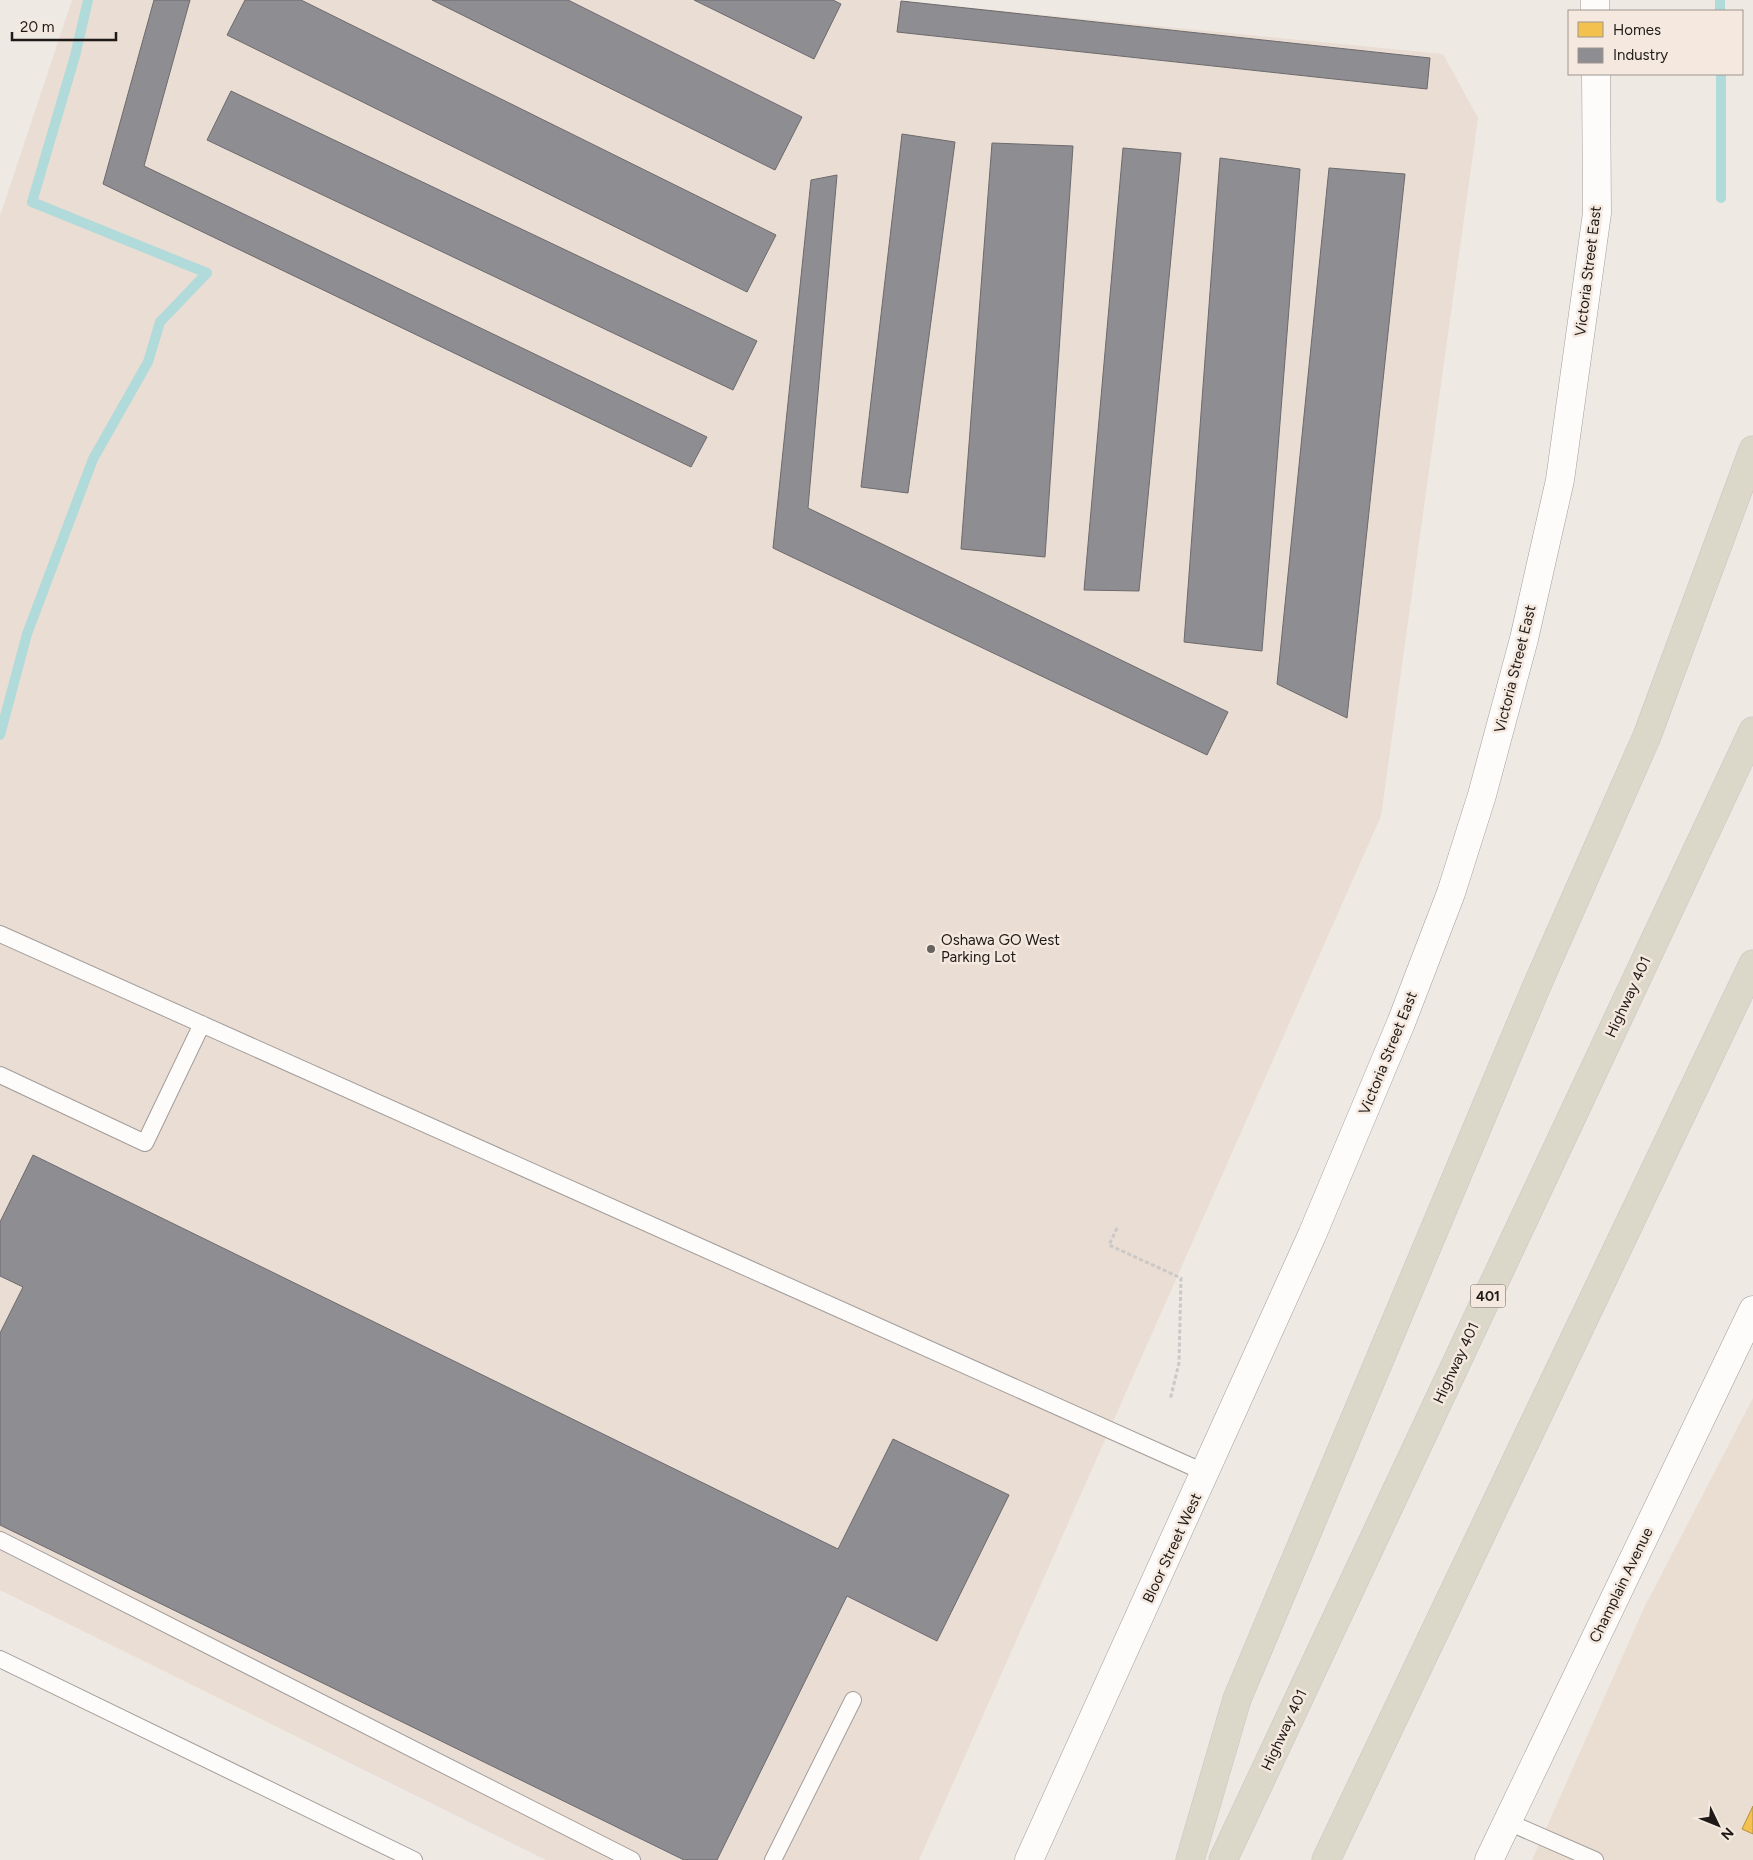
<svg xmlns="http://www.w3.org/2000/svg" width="1753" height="1860" viewBox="0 0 1753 1860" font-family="Figtree,sans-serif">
<rect width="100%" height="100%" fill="#efe9e4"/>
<path fill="#eaded3" d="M1753 1398V1860H1532L1644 1608Z"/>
<path fill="#eaddd3" d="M72 0H892L1443 54 1478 118 1381 816 919 1860H546L0 1590V216Z"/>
<path fill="#f2c14e" stroke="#b38f3e" d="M1753 1806V1834L1742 1829Z"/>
<path fill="#8d8d92" stroke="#6c6a6d" d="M154 0H190L144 166 707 437 691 467 103 184Z
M245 0H301L776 235 747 292 227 35Z
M432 0H568L802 117 775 170Z
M694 0H833L841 4 814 59Z
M901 1 1430 58 1427 89 897 32Z
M231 91 757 341 733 390 207 140Z
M902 134 955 142 908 493 861 487Z
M992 143 1073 146 1045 557 961 549Z
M1123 148 1181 153 1139 591 1084 590Z
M1220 158 1300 169 1262 651 1184 642Z
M1329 168 1405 174 1347 718 1277 684Z
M837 175 808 508 1228 712 1207 755 773 548 811 180Z
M33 1155 838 1549 893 1439 1009 1495 937 1641 847 1596 717 1860H684L0 1525V1333L23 1287 0 1276V1222Z"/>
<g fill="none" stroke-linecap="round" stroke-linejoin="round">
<path stroke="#b1dada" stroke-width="10" d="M1720 0V11
M1721 74V198
M0 735 27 634 93 459 148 362 160 322 207 273 32 202 75 56 88 0"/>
<g stroke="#a29d9a" stroke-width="18">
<path id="lane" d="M0 934 1206 1473
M0 1075 145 1143 202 1024
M0 1540 632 1860
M0 1659 414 1860
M1508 1822 1595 1860
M773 1860 853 1700"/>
</g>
<g stroke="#a29d9a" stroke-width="29">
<path id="secondary" d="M1595 0V11
M1029 1860 1312 1235 1401 1023 1451 893 1482 795 1524 639 1560 480 1597 213 1596 74
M1489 1860 1753 1310"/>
</g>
<g stroke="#c8c5c3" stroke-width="29">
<path id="highway" d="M1190 1860 1237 1699 1535 990 1647 736 1753 450
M1223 1860 1753 731
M1326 1860 1753 964"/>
</g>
<path stroke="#cbc8c7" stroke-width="3" stroke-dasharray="4 2.5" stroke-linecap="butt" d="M1117 1228 1109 1245 1181 1278 1179 1363 1170 1400"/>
<use href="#lane" stroke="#fdfcfb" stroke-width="16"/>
<use href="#secondary" stroke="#fdfcfb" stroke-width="28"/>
<use href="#highway" stroke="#dbd7c9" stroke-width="28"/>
</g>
<circle fill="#68625f" stroke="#f4e8df" stroke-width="2" cx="931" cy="949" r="5"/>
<g text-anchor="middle" stroke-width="5" stroke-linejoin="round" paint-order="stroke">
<rect fill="#f4e8df" stroke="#5f5853" stroke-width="1" x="1470.5" y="1284.5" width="35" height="23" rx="4"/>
<g font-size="14" font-weight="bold" fill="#1f1a17">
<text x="1488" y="1301">401</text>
</g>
<g font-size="15" fill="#1f1a17" stroke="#f4e8df">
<text transform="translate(1588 271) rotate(-83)" y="5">Victoria Street East</text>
<text transform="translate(1515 669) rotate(-76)" y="5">Victoria Street East</text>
<text transform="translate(1628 997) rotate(-65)" y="5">Highway 401</text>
<text transform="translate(1388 1053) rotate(-68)" y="5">Victoria Street East</text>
<text transform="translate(1456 1363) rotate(-65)" y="5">Highway 401</text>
<text transform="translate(1172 1548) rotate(-65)" y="5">Bloor Street West</text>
<text transform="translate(1621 1585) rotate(-64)" y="5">Champlain Avenue</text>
<text transform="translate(1284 1730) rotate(-65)" y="5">Highway 401</text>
</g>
<g font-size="15" fill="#1f1a17" stroke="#f4e8df" text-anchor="start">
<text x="941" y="945">Oshawa GO West<tspan x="941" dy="17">Parking Lot</tspan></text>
</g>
</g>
<rect x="1568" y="10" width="175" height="65" fill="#f4e8df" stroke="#9f968f"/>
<rect x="1578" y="22" width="25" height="15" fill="#f2c14e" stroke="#9f968f"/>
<text x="1613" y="35" font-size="15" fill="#1f1a17">Homes</text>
<rect x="1578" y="48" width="25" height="15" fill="#8d8d92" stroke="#9f968f"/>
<text x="1613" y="60" font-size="15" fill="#1f1a17">Industry</text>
<g transform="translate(1718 1825) rotate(133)" stroke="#f4e8df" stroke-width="4" paint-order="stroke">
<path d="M0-4L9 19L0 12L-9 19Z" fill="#1f1a17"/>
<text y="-8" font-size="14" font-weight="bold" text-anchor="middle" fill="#1f1a17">N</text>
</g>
<path d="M12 32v8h104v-8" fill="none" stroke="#1f1a17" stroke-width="2.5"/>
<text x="20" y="32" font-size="15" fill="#1f1a17" stroke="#f4e8df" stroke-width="4" paint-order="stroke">20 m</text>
</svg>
